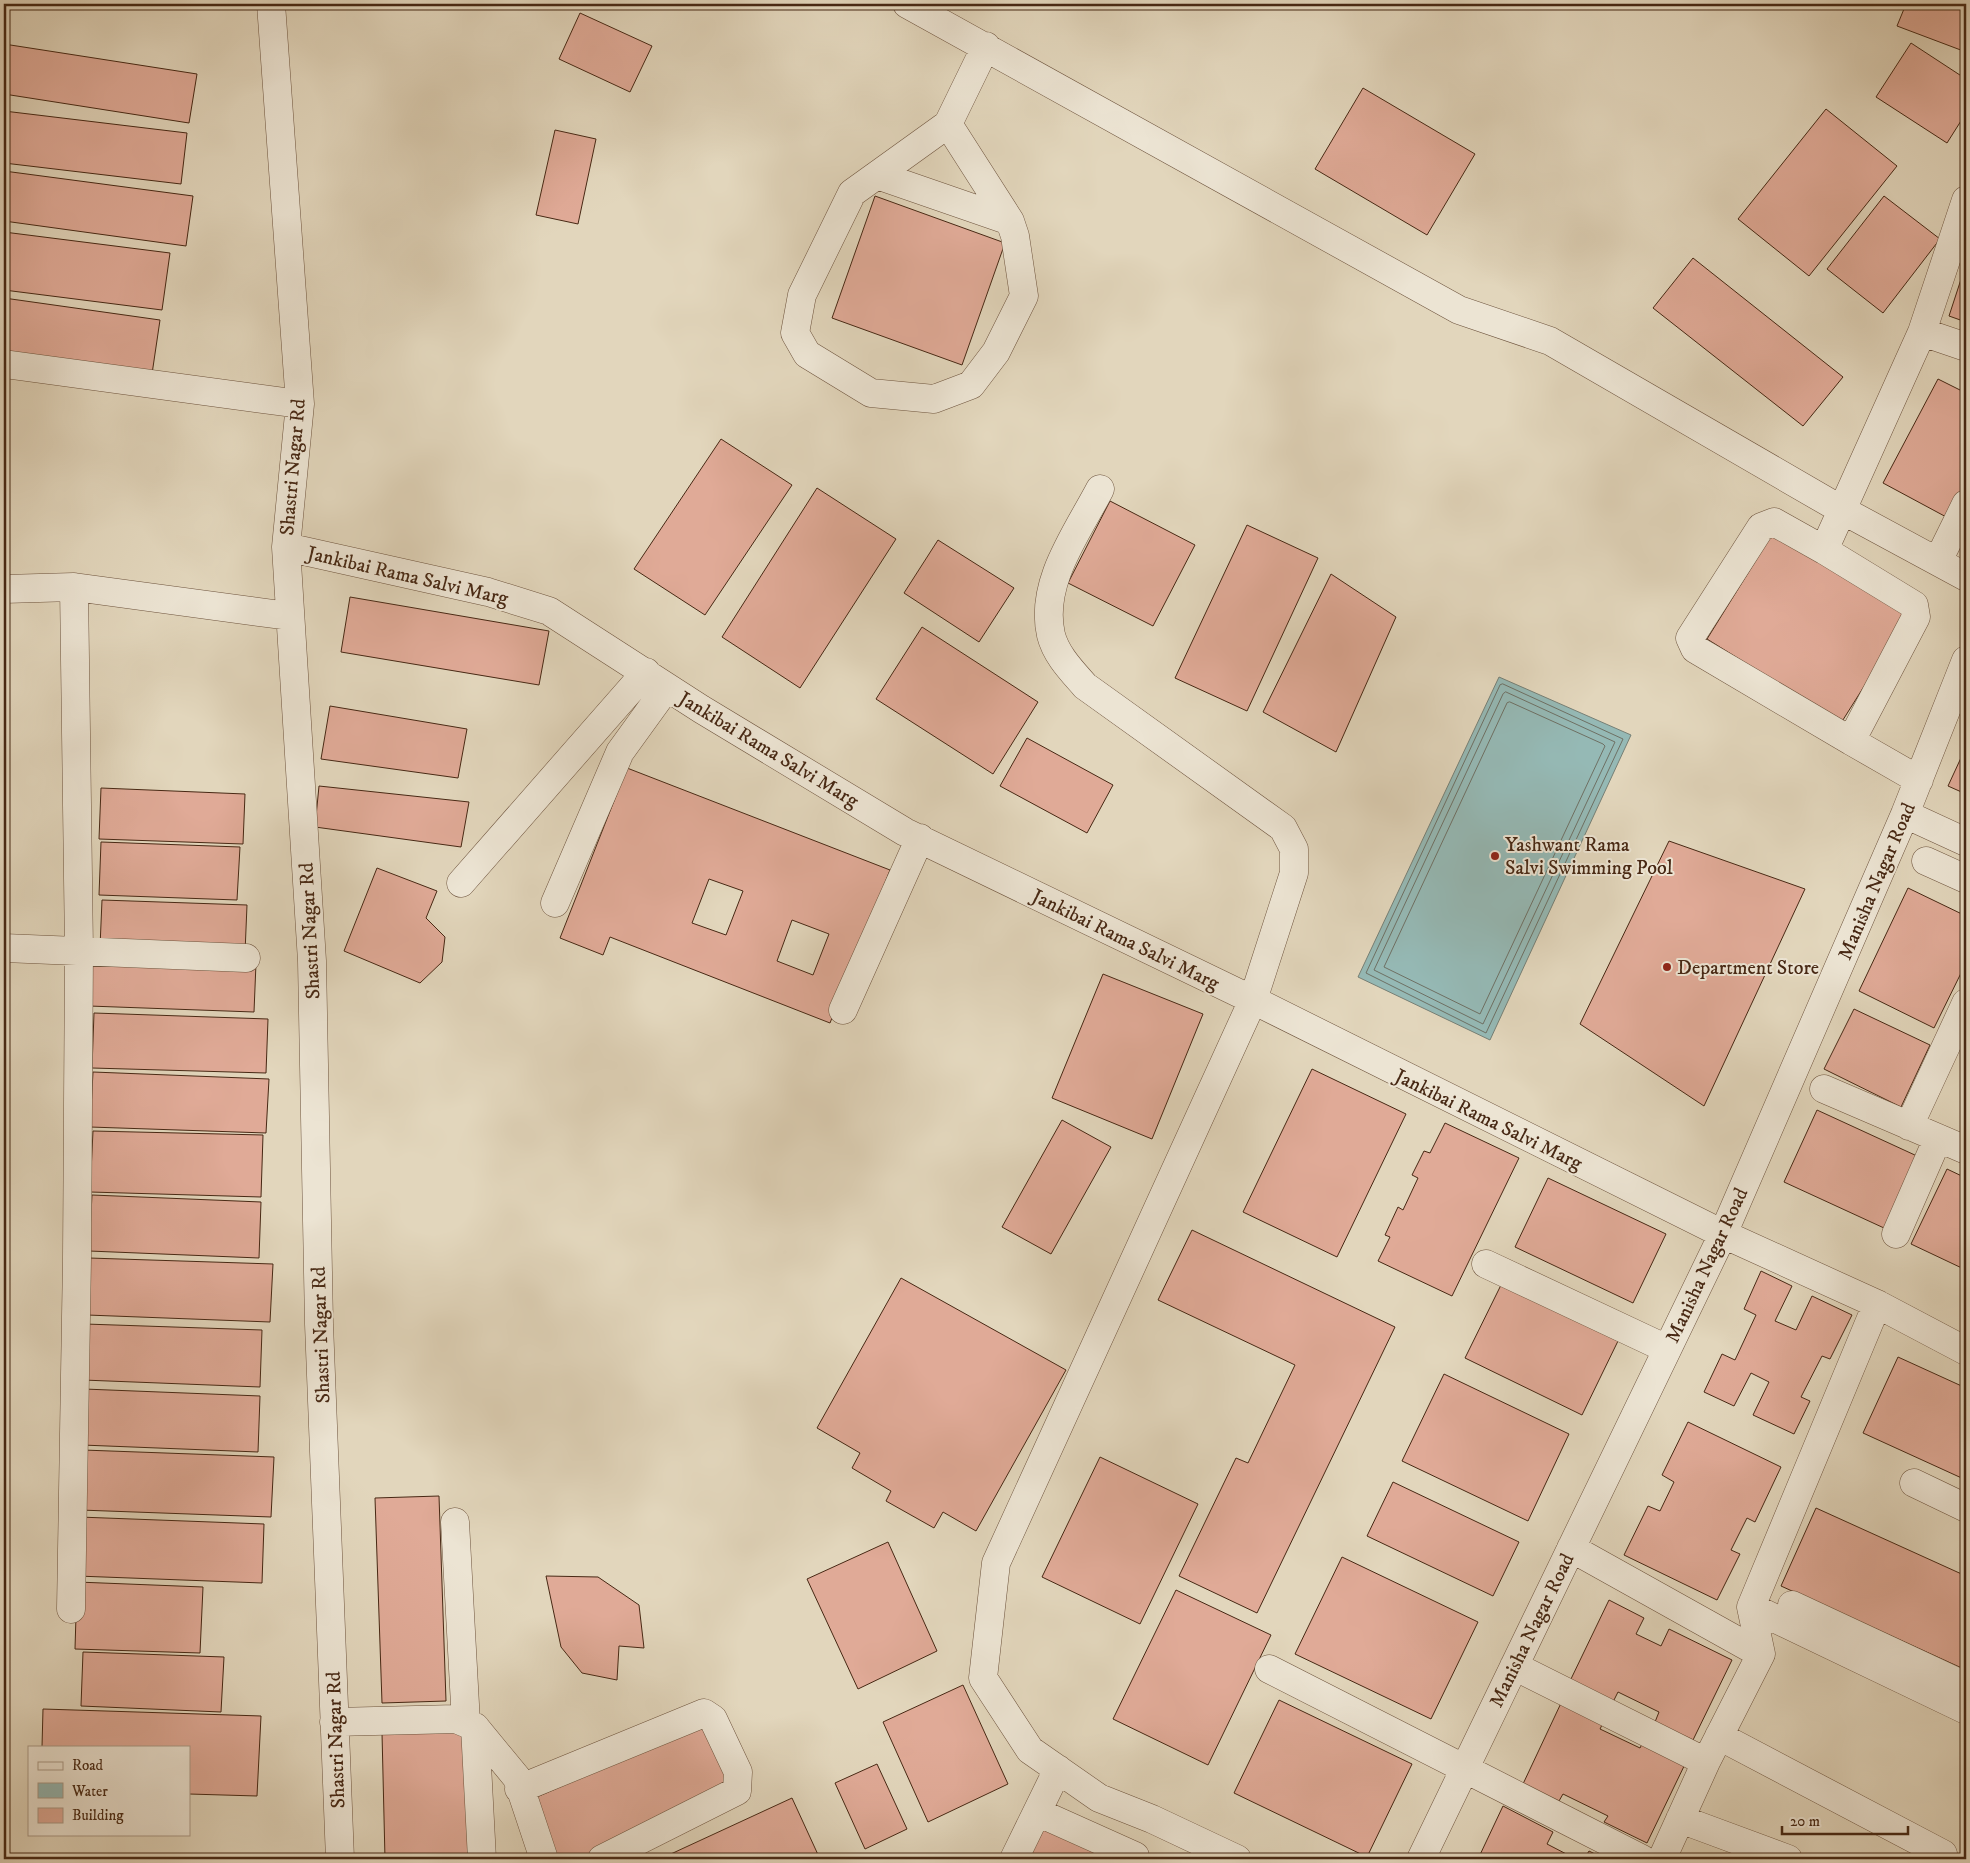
<svg xmlns="http://www.w3.org/2000/svg" width="1970" height="1863" viewBox="0 0 1970 1863" font-family="'IM FELL DW Pica',serif">
<rect width="100%" height="100%" fill="#e2d6bc"/>
<filter id="stains"><feTurbulence type="fractalNoise" baseFrequency=".004" numOctaves="4"/><feColorMatrix values="0 0 0 0 .2 0 0 0 0 .09 0 0 0 0 .02 0 0 0 .5 -.17"/></filter>
<radialGradient id="worn" r=".72"><stop offset=".6" stop-color="#630" stop-opacity="0"/><stop offset="1" stop-color="#630" stop-opacity=".3"/></radialGradient>
<path fill="#95b9b5" stroke="#767f75" d="M1499 677 1631 735 1490 1040 1358 977Z"/>
<g fill="none" stroke-linecap="round" stroke-linejoin="round">
<path stroke="#6e7064" stroke-width="1" d="M1503 684 1623 739 1486 1033 1366 973 1500 685Z
M1506 692 1615 742 1483 1024 1374 970 1503 694Z
M1510 702 1603 744 1605 746 1480 1014 1384 967 1507 703Z"/>
</g>
<path fill="#e0aa97" stroke="#472814" fill-rule="evenodd" d="M1906 4H1966V52L1897 26Z
M580 13 652 46 630 92 559 59Z
M1911 43 1966 79V113L1947 143 1876 97Z
M4 44 197 74 189 123 4 94Z
M1363 88 1475 154 1427 235 1315 169Z
M1826 109 1897 166 1809 276 1738 219Z
M4 111 187 133 181 184 4 163Z
M555 130 596 139 578 224 536 215Z
M4 171 193 196 186 246 4 221Z
M875 196 1005 243 962 365 832 318Z
M1884 196 1940 239 1883 313 1827 269Z
M4 232 170 253 162 310 4 290Z
M1693 258 1843 377 1803 426 1653 308Z
M1966 264V322L1949 316Z
M4 298 160 320 152 374 4 354Z
M1938 379 1966 393V488L1950 519 1883 483Z
M721 439 792 485 705 615 634 569Z
M817 488 896 539 800 688 722 637Z
M1110 501 1195 545 1153 626 1068 583Z
M1247 525 1318 558 1247 711 1175 678Z
M1774 531 1909 615 1841 723 1707 639Z
M938 540 1014 588 979 642 904 593Z
M1331 574 1396 617 1336 752 1263 712Z
M350 597 549 631 539 685 341 652Z
M922 627 1038 702 993 774 876 699Z
M330 706 467 729 458 778 321 759Z
M1027 738 1113 785 1087 833 1000 786Z
M1966 747V794L1948 786Z
M627 768 890 870 830 1023 610 937 603 955 560 938ZM709 879 743 891 726 935 692 923ZM792 920 829 934 813 975 777 961Z
M319 786 469 802 461 847 315 827Z
M101 788 245 794 243 844 99 839Z
M1669 841 1805 889 1704 1106 1580 1024Z
M101 842 240 847 237 900 99 895Z
M377 868 437 891 426 918 445 937 442 962 420 983 344 951Z
M1908 888 1966 916V963L1934 1028 1859 991Z
M102 900 247 905 245 953 100 947Z
M91 957 256 963 254 1012 89 1006Z
M1103 974 1203 1014 1152 1139 1052 1098Z
M1854 1009 1930 1045 1901 1107 1824 1069Z
M94 1013 268 1019 266 1073 92 1068Z
M1312 1069 1406 1114 1337 1257 1243 1212Z
M93 1072 269 1079 266 1133 90 1127Z
M1817 1110 1917 1156 1884 1228 1784 1182Z
M1062 1120 1111 1147 1051 1254 1002 1227Z
M1445 1123 1519 1158 1452 1296 1378 1261 1390 1237 1385 1235 1398 1207 1403 1210 1418 1178 1412 1175 1424 1151 1430 1153Z
M93 1131 263 1135 261 1197 90 1192Z
M1947 1169 1966 1178V1270L1911 1244Z
M1548 1178 1666 1234 1633 1303 1515 1247Z
M92 1195 261 1202 259 1258 89 1251Z
M1192 1230 1395 1327 1257 1613 1179 1576 1236 1458 1248 1463 1295 1365 1158 1300Z
M89 1258 273 1264 270 1322 87 1315Z
M1761 1271 1792 1286 1775 1321 1796 1330 1812 1296 1852 1315 1830 1359 1822 1356 1801 1397 1810 1401 1794 1434 1753 1415 1769 1382 1751 1373 1734 1406 1704 1392 1722 1354 1735 1360 1756 1315 1744 1309Z
M901 1278 1066 1370 976 1531 943 1512 934 1528 886 1501 891 1491 852 1468 860 1453 817 1428Z
M1501 1285 1618 1341 1582 1415 1465 1358Z
M85 1324 262 1330 260 1387 83 1380Z
M1898 1357 1966 1388V1480L1863 1433Z
M1444 1374 1569 1434 1528 1521 1402 1461Z
M84 1389 260 1396 258 1452 82 1445Z
M1688 1422 1781 1467 1755 1522 1747 1518 1731 1550 1740 1554 1717 1600 1624 1555 1648 1506 1660 1511 1674 1482 1662 1475Z
M83 1450 274 1457 271 1517 80 1510Z
M1100 1457 1198 1504 1140 1624 1042 1577Z
M1393 1482 1519 1542 1493 1596 1367 1536Z
M439 1496 446 1701 382 1703 375 1498Z
M1816 1508 1966 1576V1670L1781 1586Z
M79 1517 264 1524 262 1583 77 1576Z
M888 1542 937 1651 858 1689 807 1579Z
M1342 1557 1478 1622 1431 1719 1295 1654Z
M546 1576 598 1577 639 1605 644 1648 619 1646 617 1680 582 1673 561 1647Z
M77 1582 203 1587 200 1653 75 1649Z
M1176 1590 1271 1635 1208 1765 1113 1719Z
M1609 1600 1644 1618 1636 1634 1661 1646 1669 1629 1732 1660 1693 1740 1655 1722 1659 1712 1618 1692 1613 1702 1570 1681Z
M83 1652 224 1657 221 1712 81 1706Z
M963 1685 1008 1784 928 1822 883 1722Z
M1279 1700 1412 1764 1367 1857 1234 1793Z
M1562 1701 1604 1721 1600 1729 1640 1748 1644 1740 1687 1760 1647 1843 1604 1822 1608 1816 1563 1794 1559 1801 1523 1784Z
M43 1709 261 1716 257 1796 189 1794V1747H42Z
M705 1724 732 1782 580 1859H557L532 1799Z
M465 1730 468 1859H385L382 1733Z
M877 1764 907 1829 865 1849 835 1783Z
M792 1798 820 1859H660Z
M1503 1806 1553 1832 1547 1844 1576 1859H1478Z
M1041 1821 1116 1859H1023Z
M1589 1851 1605 1859H1584Z"/>
<g fill="none" stroke-linecap="round" stroke-linejoin="round">
<g stroke="#6e543e" stroke-width="29">
<path id="minor" d="M271 4 300 404 286 547 312 961 319 1324 340 1859
M907 4 1459 310 1550 341 1842 510 1966 577
M948 124 852 193 802 295 795 333 807 354 871 393 934 399 971 385 996 352 1024 296 1015 236 1010 221 948 124 986 46
M877 175 1010 221
M1922 332 1966 347
M4 364 300 404
M1100 489C1077 533 1039 583 1051 635 1056 655 1072 671 1085 686L1283 828 1294 849V873L1253 1000 996 1563 983 1678 1030 1750 1099 1798 1152 1819 1237 1859
M286 547 488 592 549 611 701 709 905 832 1253 1000 1723 1234 1877 1304 1966 1351
M1824 550 1774 522 1761 527 1690 638 1695 649 1851 741 1916 617 1914 605 1824 550 1922 332 1966 200
M1938 561 1966 504
M4 589 74 587 289 616
M1851 741 1919 780
M1905 814 1966 842
M1926 861 1966 879
M461 883 646 672
M555 903 620 752 667 687
M4 948 246 958
M843 1010 920 838
M1824 1089 1966 1150
M1909 1126 1966 1003
M1896 1234 1938 1138
M1486 1264 1667 1349
M1914 1483 1966 1508
M455 1522 466 1723
M1571 1548 1761 1654
M1792 1605 1966 1686
M1751 1607 1966 1710
M71 1609 77 1258 79 950 74 587
M1514 1666 1706 1762
M1269 1669 1642 1859
M334 1722 456 1719 475 1727 482 1859
M475 1727 517 1778 544 1859
M1719 1736 1943 1854
M519 1789 704 1713 713 1719 738 1772 737 1791 602 1859
M1037 1812 1135 1856
M1680 1819 1788 1859
M1014 1859 1058 1769
M1421 1859 1723 1234 1905 814 1966 660
M1662 1859 1706 1762 1761 1654 1751 1607 1877 1304"/>
</g>
<use href="#minor" stroke="#ece4d3" stroke-width="28"/>
</g>
<g fill="#8f2418" stroke="#ece4d3" stroke-width="2">
<circle cx="1495" cy="856" r="5"/>
<circle cx="1667" cy="967" r="5"/>
</g>
<g text-anchor="middle" stroke-width="4" stroke-linejoin="round" paint-order="stroke">
<g font-size="20" fill="#472814" stroke="#ece4d3">
<text transform="translate(292 467) rotate(-85)" y="7">Shastri Nagar Rd</text>
<text transform="translate(408 575) rotate(13)" y="7">Jankibai Rama Salvi Marg</text>
<text transform="translate(769 749) rotate(31)" y="7">Jankibai Rama Salvi Marg</text>
<text transform="translate(1876 881) rotate(-67)" y="7">Manisha Nagar Road</text>
<text transform="translate(309 931) rotate(-93)" y="7">Shastri Nagar Rd</text>
<text transform="translate(1126 939) rotate(26)" y="7">Jankibai Rama Salvi Marg</text>
<text transform="translate(1489 1119) rotate(26)" y="7">Jankibai Rama Salvi Marg</text>
<text transform="translate(1706 1265) rotate(-65)" y="7">Manisha Nagar Road</text>
<text transform="translate(320 1335) rotate(-92)" y="7">Shastri Nagar Rd</text>
<text transform="translate(1531 1630) rotate(-64)" y="7">Manisha Nagar Road</text>
<text transform="translate(335 1740) rotate(-92)" y="7">Shastri Nagar Rd</text>
</g>
<g font-size="20" fill="#472814" stroke="#ece4d3" text-anchor="start">
<text x="1505" y="851">Yashwant Rama<tspan x="1505" dy="23">Salvi Swimming Pool</tspan></text>
<text x="1677" y="974">Department Store</text>
</g>
</g>
<rect width="1970" height="1863" fill="none" stroke="#e2d6bc" stroke-width="20"/>
<rect x="5" y="5" width="1960" height="1853" fill="none" stroke="#472814" stroke-width="2.5"/>
<rect x="10" y="10" width="1950" height="1843" fill="none" stroke="#472814"/>
<rect x="28" y="1746" width="162" height="90" fill="#ece4d3" stroke="#aa9987"/>
<rect x="38" y="1762" width="25" height="8" fill="#ece4d3" stroke="#aa9987"/>
<text x="72" y="1770" font-size="15" fill="#472814">Road</text>
<rect x="38" y="1783" width="25" height="15" fill="#95b9b5" stroke="#aa9987"/>
<text x="72" y="1796" font-size="15" fill="#472814">Water</text>
<rect x="38" y="1808" width="25" height="15" fill="#e0aa97" stroke="#aa9987"/>
<text x="72" y="1820" font-size="15" fill="#472814">Building</text>
<path d="M1782 1826v8h126v-8" fill="none" stroke="#472814" stroke-width="2.5"/>
<text x="1790" y="1826" font-size="15" fill="#472814" stroke="#ece4d3" stroke-width="4" paint-order="stroke">20 m</text>
<rect width="100%" height="100%" filter="url(#stains)"/>
<rect width="100%" height="100%" fill="url(#worn)"/>
</svg>
